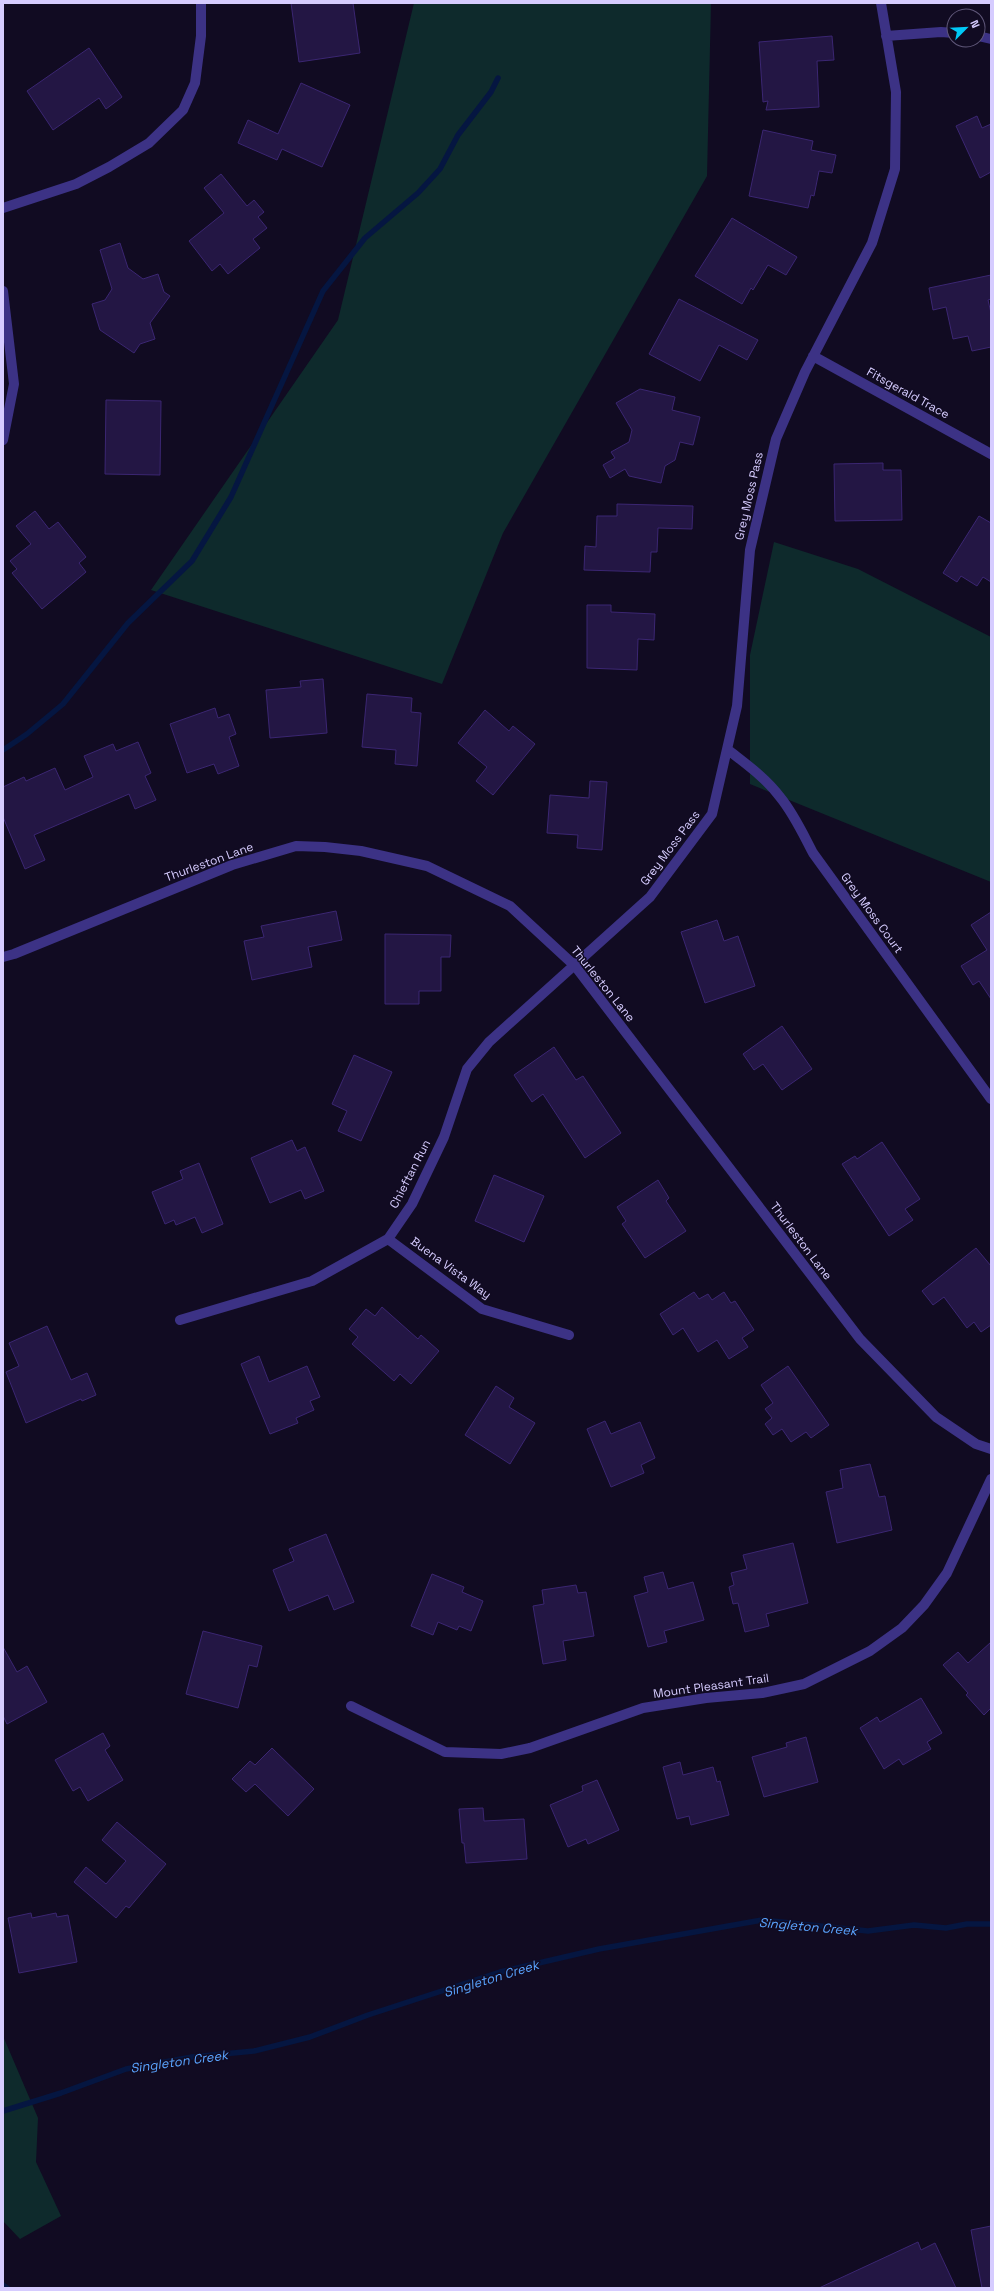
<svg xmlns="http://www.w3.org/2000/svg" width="994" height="2291" viewBox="0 0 994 2291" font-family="'Space Grotesk',sans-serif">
<rect width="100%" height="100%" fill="#110b22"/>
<path fill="#0e2a2c" d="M414 3H711L707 176 503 533 442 684 151 590 338 320Z
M774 542 858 569 991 637V882L750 784V655Z
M3 2036 38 2118 36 2162 61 2216 20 2239 3 2221Z"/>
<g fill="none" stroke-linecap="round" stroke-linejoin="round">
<path stroke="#051641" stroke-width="5.5" d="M3 750 27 734 63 704 128 623 192 561 231 497 323 291 365 238 418 193 440 169 458 135 491 92 498 78
M3 2111 61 2093 126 2069 192 2057 254 2051 310 2037 368 2015 500 1972 599 1949 762 1920 868 1931 914 1925 946 1928 967 1924H991
M3 2285 7 2288"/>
</g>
<path fill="#231644" stroke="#3b2672" d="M291 3H353L360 53 299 62Z
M832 36 834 60 817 61 819 107 766 110 768 101 763 102 759 42Z
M89 48 122 97 106 109 99 98 53 130 27 91Z
M301 83 350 105 322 167 282 149 277 160 238 143 248 120 278 134Z
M977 116 982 128 991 124V172L980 178 956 126Z
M763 130 813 141 811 150 836 155 832 173 819 171 814 196 811 195 808 208 749 196Z
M221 174 247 206 254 200 264 212 258 217 267 228 253 239 260 248 228 274 220 264 212 271 189 241 224 213 204 188Z
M732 218 797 257 786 275 768 265 753 290 751 288 742 304 695 276Z
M120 243 128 268 143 279 158 274 164 292 170 296 150 323 155 339 140 344 134 353 100 330 92 304 105 300 112 289 100 250Z
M991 275V299L988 300 991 313V347L972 351 968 336 953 339 946 307 933 310 929 288Z
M679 299 758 340 747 360 719 345 700 381 649 354Z
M640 389 675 397 672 410 700 417 693 445 680 442 675 460 665 466 661 483 629 476 625 469 610 478 603 465 615 458 611 452 629 442 632 430 616 403Z
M106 400 161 401 160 475 105 474Z
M883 463V470H901L902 520 835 521 834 464Z
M617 504 693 506 692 529 658 528 657 552H651L650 572 584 570 585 546 596 547 597 516H617Z
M35 511 49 529 58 522 86 557 79 563 86 572 42 609 12 573 17 569 10 561 31 544 16 526Z
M979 516 991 523V582L983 577 977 586 961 576 957 582 943 573Z
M587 605H611V612L655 614 654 640 638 639 637 670 587 668Z
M323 679 327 733 270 738 266 690 301 687 300 681Z
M367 694 412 698 411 712 421 713 417 766 395 764 396 750 362 747Z
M215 708 218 718 229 714 236 734 229 737 239 766 218 774 214 764 187 773 170 724Z
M485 710 509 731 513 726 535 744 493 795 476 781 487 767 458 743Z
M138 742 151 773 145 776 156 800 135 809 129 794 34 835 45 860 25 869 3 817V787L24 777 26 781 55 768 65 790 93 777 84 756 113 744 116 751Z
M590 781 607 782 602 850 577 848 578 835 547 833 550 795 589 798Z
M336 911 342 940 308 947 312 967 252 980 244 941 264 937 261 926Z
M991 912V999L979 981 973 985 961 966 987 950 971 925Z
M717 920 724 941 738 936 755 986 705 1003 681 932Z
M385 934 451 935 450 957H441V991H419V1004H385Z
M782 1026 812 1069 782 1090 763 1064 754 1070 743 1054Z
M554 1047 576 1080 583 1076 621 1133 585 1158 543 1094 532 1102 514 1075Z
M354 1055 392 1072 361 1141 338 1131 347 1111 332 1104Z
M292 1140 297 1151 305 1147 324 1191 305 1199 301 1190 270 1203 251 1158Z
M882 1142 920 1199 905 1209 913 1220 889 1236 842 1164 855 1156 857 1159Z
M199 1163 223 1224 202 1233 195 1217 176 1225 174 1220 165 1224 152 1192 183 1179 180 1171Z
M494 1175 544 1196 524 1242 475 1221Z
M658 1180 669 1198 666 1201 686 1231 645 1258 622 1224 626 1221 617 1207Z
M976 1248 991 1266V1325L981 1332 974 1322 967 1328 944 1297 933 1305 922 1291Z
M694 1292 699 1299 708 1294 712 1300 724 1292 731 1303 735 1301 754 1330 742 1338 748 1347 729 1359 717 1340 698 1352 683 1328 673 1335 660 1314Z
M382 1307 418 1339 421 1335 439 1351 411 1384 400 1374 394 1381 352 1344 358 1337 349 1329 366 1309 375 1316Z
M47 1326 71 1380 87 1373 96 1395 82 1401 81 1399 26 1423 6 1372 19 1366 9 1343Z
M259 1356 269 1382 307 1366 320 1397 310 1401 314 1410 296 1418 298 1423 270 1434 241 1364Z
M788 1366 829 1425 811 1438 806 1432 791 1442 782 1429 773 1435 765 1424 772 1418 765 1409 773 1403 761 1385Z
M496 1386 514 1398 509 1407 535 1423 510 1464 465 1435Z
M605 1421 611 1434 640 1422 655 1458 641 1465 644 1473 611 1487 587 1429Z
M870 1464 879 1497 885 1496 892 1530 837 1543 826 1492 843 1488 840 1470Z
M326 1534 354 1602 334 1610 328 1595 289 1611 273 1570 294 1561 289 1549Z
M793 1543 808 1603 766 1614 769 1626 745 1632 738 1603 733 1604 729 1587 734 1585 731 1573 747 1569 743 1555Z
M663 1572 668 1589 693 1582 704 1620 664 1631 667 1642 648 1647 634 1596 648 1592 644 1577Z
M432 1574 464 1587 462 1592 483 1601 471 1631 459 1626 457 1630 438 1622 433 1635 411 1626Z
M576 1585 578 1593 586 1592 594 1636 563 1641 566 1660 543 1664 533 1606 544 1604 542 1590Z
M203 1631 262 1646 257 1667 249 1665 238 1708 186 1694Z
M991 1642V1708L984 1715 966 1695 968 1693 943 1665 958 1652 968 1663Z
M3 1647 17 1672 27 1666 47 1702 7 1724 3 1716Z
M921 1698 942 1733 927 1742 931 1749 903 1765 899 1759 884 1769 860 1728 877 1717 880 1722Z
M103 1733 110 1746 105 1750 123 1780 88 1801 80 1787 73 1791 55 1760Z
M806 1737 818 1782 764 1797 752 1757 787 1747 786 1743Z
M272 1748 314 1789 288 1816 255 1784 246 1792 232 1779 250 1761 255 1765Z
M680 1762 683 1775 713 1767 717 1782 720 1781 729 1815 691 1825 689 1816 677 1819 663 1767Z
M597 1780 619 1830 588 1844 586 1839 568 1847 550 1805 583 1791 582 1786Z
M483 1808 484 1821 524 1819 527 1859 466 1863 464 1843H462L459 1809Z
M117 1822 166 1864 129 1908 126 1906 116 1918 74 1882 86 1867 106 1884 126 1861 102 1840Z
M31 1913 32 1918 56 1913 57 1917 68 1915 77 1962 19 1973 8 1918Z
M991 2226V2288H982L971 2230Z
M918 2242 921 2250 935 2243 956 2288H819Z"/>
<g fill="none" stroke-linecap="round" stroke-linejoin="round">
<path stroke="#3c3285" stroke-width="10" d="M886 36 941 32 954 33
M978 36 991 39
M3 208 76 184 109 167 149 143 183 110 195 83 201 36V3
M3 291 14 384 3 440
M813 356 991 454
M727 749C746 764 766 778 780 797 794 814 803 834 813 853L991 1099
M3 957 14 954 232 865 296 846 325 847 361 851 427 866 510 906 575 966 860 1339 936 1417 976 1444 991 1449
M388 1239 482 1309 569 1335
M180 1320 312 1281 388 1239 412 1204 444 1137 467 1069 489 1042 650 897 712 814 737 706 750 550 776 439 805 372 872 243 895 169 896 92 881 3
M351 1706 445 1752 501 1754 530 1748 643 1708 706 1698 762 1693 804 1684 870 1651 902 1628 924 1605 947 1573 991 1479"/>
</g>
<g text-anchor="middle" stroke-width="3" stroke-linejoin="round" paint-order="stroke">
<g font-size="12" fill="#d6ccff" stroke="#110b22">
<text transform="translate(908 393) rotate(29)" y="4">Fitsgerald Trace</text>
<text transform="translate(749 496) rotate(-77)" y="4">Grey Moss Pass</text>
<text transform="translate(670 848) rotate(-53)" y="4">Grey Moss Pass</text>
<text transform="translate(209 862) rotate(-20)" y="4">Thurleston Lane</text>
<text transform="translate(872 913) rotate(54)" y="4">Grey Moss Court</text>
<text transform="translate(603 984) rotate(51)" y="4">Thurleston Lane</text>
<text transform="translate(410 1174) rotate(-63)" y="4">Chieftan Run</text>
<text transform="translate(801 1241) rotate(53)" y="4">Thurleston Lane</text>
<text transform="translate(451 1268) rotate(36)" y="4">Buena Vista Way</text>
<text transform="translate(711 1686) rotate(-8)" y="4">Mount Pleasant Trail</text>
</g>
<g font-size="13" font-style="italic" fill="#5aa4ff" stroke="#110b22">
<text transform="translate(808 1926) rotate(5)" y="5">Singleton Creek</text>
<text transform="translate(491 1978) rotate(-17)" y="5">Singleton Creek</text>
<text transform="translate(179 2061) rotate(-8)" y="5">Singleton Creek</text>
</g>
</g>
<rect width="994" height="2291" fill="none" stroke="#d6ccff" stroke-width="8"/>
<g transform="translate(966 28) rotate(66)"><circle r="19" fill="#110b22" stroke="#60587a"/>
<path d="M0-3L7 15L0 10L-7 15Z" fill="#00c9f7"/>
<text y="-6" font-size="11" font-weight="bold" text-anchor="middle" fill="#d6ccff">N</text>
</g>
</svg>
